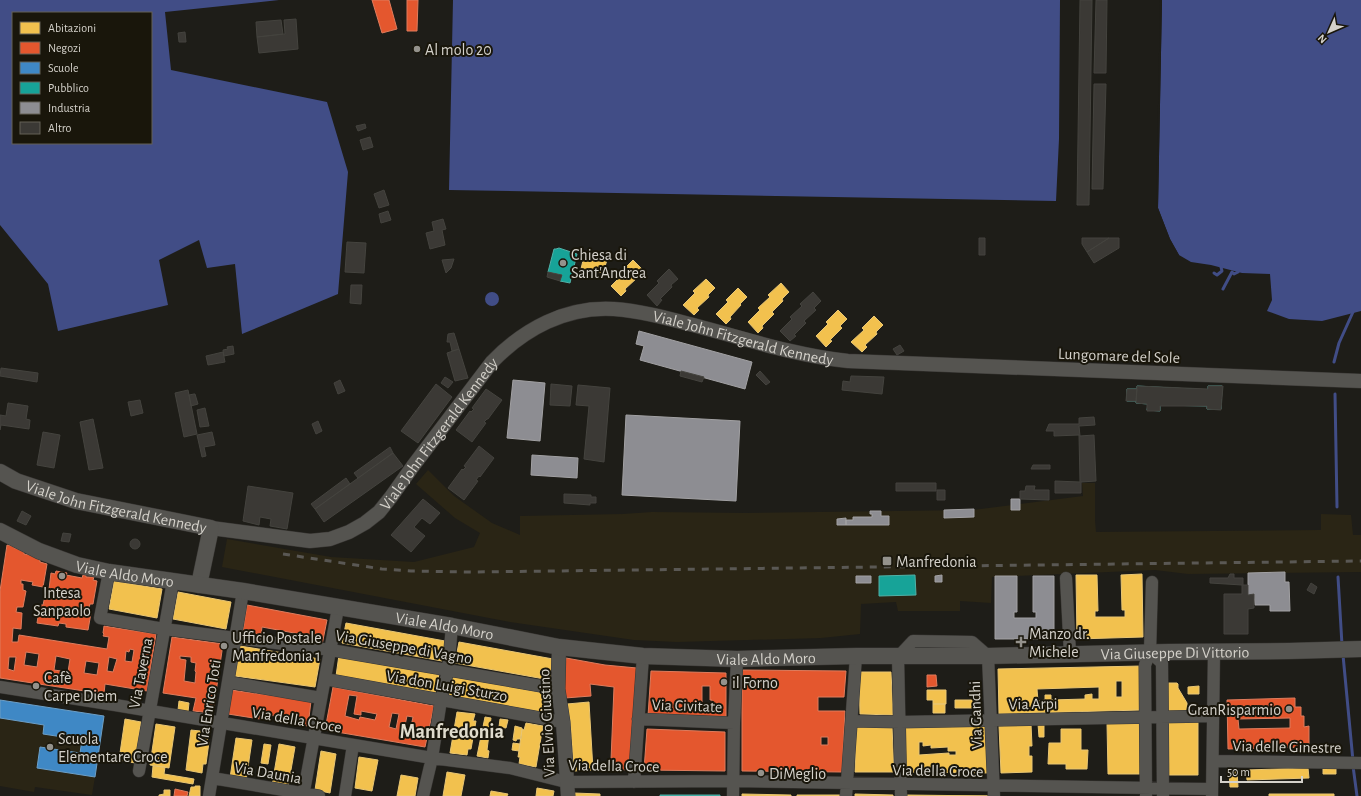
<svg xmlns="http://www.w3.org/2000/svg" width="1361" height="796" viewBox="0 0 1361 796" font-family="'Alegreya Sans',sans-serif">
<rect width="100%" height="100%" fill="#1e1d18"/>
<path fill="#2a2515" d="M428 470 454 496 492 523 520 535V516L623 514 652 512 746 513 973 510 1083 496 1082 483H1095V520L1096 532 1321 530V514L1351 515 1353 535H1361V572L1188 574 1155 570 992 577 991 603 960 601V611H898L896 602 861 604 860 634 821 638 677 642 634 640 510 622 222 567 227 539 331 557 414 562 474 547 480 533 455 518 416 484Z
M0 700 105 716 92 795 35 787 34 792 0 786Z"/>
<path fill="#414d86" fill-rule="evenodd" d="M0 0H279L165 12 171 70 327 102 348 172 338 294 242 334 235 264 207 268 199 240 159 260 168 305 58 331 48 284 0 225ZM13 13H151V143H13Z
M453 0H1060L1059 139 1056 201 449 190Z
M1162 0H1361V311L1322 321 1289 319 1267 311 1272 300 1270 274 1242 273 1211 265 1191 262 1179 255 1170 239 1158 208Z
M485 299a7 7 0 1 1 14 0a7 7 0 1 1-14 0Z"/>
<path fill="#1e1d18" d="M1160 0H1162L1158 208 1170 239 1179 255H1177L1169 240 1156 208Z"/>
<path fill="#f2c14e" stroke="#e9c673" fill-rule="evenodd" d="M584 256 600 261 601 258 607 260 603 273 598 272 597 274 581 269Z
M633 260 642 269 635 276 637 278 625 289 626 291 621 296 611 286 623 274 621 272Z
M706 279 715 288 708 295 709 297 697 308 699 310 694 315 683 305 695 293 693 291Z
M781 283 789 292 782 299 783 301 772 312 774 314 762 326 763 328 758 333 748 322 760 310 758 308 770 297 768 295Z
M738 288 747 297 740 304 741 305 730 317 731 319 726 324 716 314 728 302 726 300Z
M838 310 847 319 840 326 842 328 830 340 832 341 826 347 816 336 828 324 826 322Z
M874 316 883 325 876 332 877 334 865 345 867 347 862 352 851 342 864 330 862 328Z
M1142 574 1143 637 1077 639 1076 575H1097L1098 611H1095V617H1125V610H1122L1121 575Z
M114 581 162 589 157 618 109 609Z
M178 592 231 602 226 629 173 619Z
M346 623 445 641 442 661 342 643Z
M459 642 553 659 550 680 455 663Z
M240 646 320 659 315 687 235 676Z
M339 655 439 674 435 694 336 676Z
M1142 666 1141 710 999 714 998 669ZM1116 681H1122V697H1116ZM1099 687V699H1092V694L1085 695V699L1051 700V695H1045V700L1038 701 1037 689Z
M859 672H891L893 715 860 714Z
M453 676 550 694 552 714 449 696Z
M1167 683H1177L1178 684V688L1187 703V712L1167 711Z
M1199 686V694H1188V687Z
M927 690H946V704H933V700H927Z
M955 700H976V708H955Z
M179 701 189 703 188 712 178 710Z
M589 702 593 770 574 771 570 719H569L567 704Z
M933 704H945V713H933Z
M457 712 475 714 473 721H476L471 749H468L467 755 450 753Z
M485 717 491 718 487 750 489 751 488 758 477 756Z
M125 719 141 722 135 763 119 760Z
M500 719 508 720 506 728 499 727Z
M1198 721V775H1168V722Z
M526 723 543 726 536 767 519 764 520 757H518L522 729 524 730Z
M1107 723H1142V774H1108Z
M156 724 175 727 169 768 150 765Z
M1031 724 1032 746H1029V756H1032V772L1001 773 999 726Z
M1038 724H1044V737H1039Z
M987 725 989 773 905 772V727ZM919 742H923V746L931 745V748L948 747V751H956V755H949V753L919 755Z
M515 726 522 728 521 739H517L516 741 513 740Z
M856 727H892L894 772H855Z
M1061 729H1081V750H1088L1087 769H1066V764H1048L1049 743H1061Z
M191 730 209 732 207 741 209 742 206 764H203L202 773 186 770Z
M236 738 252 740 246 781 230 778Z
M513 743 520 744 519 751 512 750Z
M264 744 271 745 268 764 261 763Z
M279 744 295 747 288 787 272 785Z
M321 751 336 754 330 793 315 790Z
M359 757 378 760 372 791 355 788Z
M153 766 165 767 164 774 194 779 193 784 152 777Z
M1308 768 1309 778 1247 780 1246 770Z
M1323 768H1336V774H1323Z
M1229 771H1237L1238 787H1230Z
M447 772 465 775 461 796H443Z
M401 775 418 778 415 796H397Z
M195 786H200V796H189L191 787H195Z
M537 788 554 791 553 796H536Z
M164 790H170V796H159V795L164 794Z
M491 791 508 794 507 796H490Z
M574 793 600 794V796H575Z
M742 794 791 795V796H742Z
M855 794 893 795V796H855Z
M1269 794H1334V796H1269Z
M797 795H840V796H797Z
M906 795 989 796H906Z"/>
<path fill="#e4572e" stroke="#df7c5d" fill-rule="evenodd" d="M372 0H389L397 29 382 33Z
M407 0H418L417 31H407Z
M7 545 13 546 14 548 18 549 19 550 24 552V554L30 555 40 560V562L47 564 43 587 32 585 33 582 21 580V584H23V590L26 591 23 607H17L16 612 22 613 21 629 13 628 12 642H18L19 635 107 649 109 637 103 636 104 634 103 633 104 626 156 634 147 691 105 684 104 694 0 678V591ZM130 649 134 650 132 662 125 661 126 651 129 652ZM26 652 39 654 37 667 24 665ZM56 656 70 659 68 672 54 670ZM9 657H16L14 671 8 669ZM109 657 117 659 113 672 107 671ZM86 661 99 663 97 675 84 673Z
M56 571 67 573 66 575 82 578 83 575H86V577H94L93 580 97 581 93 604H90L88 612 91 613 88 630 66 627V624L59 623 58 626 37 623 40 605H43L45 596 48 597 51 573 55 574Z
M247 605 327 620 322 645 304 642 305 635 262 627 261 635 243 631Z
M172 637 223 644 213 713 193 711 196 698 163 693ZM180 656 191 657V662L196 663 195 671 196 672 195 683 184 681 186 660 180 659Z
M566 658 605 665 637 668 630 770 609 769V760H611L614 687 590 684 591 696 565 698 563 681Z
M742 670 846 671 844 697H818V711H845L842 772 742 771ZM821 737H828V745H821Z
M651 671 726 673V717L648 716ZM702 686H710V700H712V707L702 706Z
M927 675H936L937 686 927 687Z
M333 687 434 706 425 747 325 730ZM349 695 357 696 354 714 361 715V711L377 714 375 720 360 717 359 720 345 716ZM392 713 399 714 396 729 389 727ZM407 716 413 717 410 731 404 730Z
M231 690 311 701 308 726 290 723 291 718 260 714V719L228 714Z
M1295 698V707H1301V716H1304V727L1309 726V747L1228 749 1227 700ZM1290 718V728L1239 729 1238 719Z
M647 729 725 732V771L644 770Z
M175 789 188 792 187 796H174Z"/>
<path fill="#3f88c5" stroke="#6c9ec6" d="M0 700 104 716 95 777 37 768 40 747 80 753 82 740 43 734 44 725 0 718Z"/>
<path fill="#17a398" stroke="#50b1a7" d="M559 248 577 254 570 283 560 281 562 275 548 272 554 249H556Z
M1137 386 1208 390V386H1222L1221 409H1207V406L1160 405V411L1147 410 1148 404 1136 403V401H1127V389H1137Z
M915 575 916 595 879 596V576Z
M660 795H720V796H660Z"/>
<path fill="#8d8d92" stroke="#a2a1a3" d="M639 331 752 362 745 389 640 360 644 346 636 344Z
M513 380 545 383 540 441 507 438Z
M626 415 740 421 736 501 622 495Z
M532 455 578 458 577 478 531 475Z
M1011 499H1020V510H1011Z
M974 509V517L944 518V510Z
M870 511H881V516H889V525H846V520H853V517H872V514H870Z
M846 518V525H837V519Z
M1285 572V582H1289L1290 611H1270V605H1255L1254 594 1248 595V573Z
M942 575V582H935V576Z
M856 576H871V583H856Z
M995 576H1017V612H1014V618H1036V612H1033V576H1054V639H995Z"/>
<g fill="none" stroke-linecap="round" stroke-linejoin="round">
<path stroke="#414d86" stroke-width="3" d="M1214 273 1217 275 1222 271 1221 267
M1223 289 1232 272 1234 274 1238 272
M1334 362 1339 343 1353 312
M1335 394 1337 507
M1338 577 1342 645
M1343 655 1353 761
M1353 766 1357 796"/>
</g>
<path fill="#3b3935" stroke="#44433e" d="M1080 0H1092L1089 205H1077Z
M1096 0H1107L1106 73H1094Z
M296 19 298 49 259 53 257 37 285 34 284 20Z
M281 20 283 34 257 37 256 22Z
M185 32 186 42H179L178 33Z
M1094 84H1106L1103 189H1092Z
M365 124 366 128 358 131 356 126Z
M370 137 373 147 363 150 360 140Z
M384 190 389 205 379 208 374 194Z
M388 211 391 220 381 223 379 214Z
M443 219 446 229 442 230 445 245 430 249 426 233 434 231 432 222Z
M979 238H985V255H979Z
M1082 238H1109L1087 252 1082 244Z
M1109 238H1119V248L1094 263 1087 252Z
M347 242 366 243 364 273 345 272Z
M454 259 451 268 446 273 442 260Z
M669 269 678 279 671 285 672 287 660 299 662 300 657 306 647 295 659 283 657 281Z
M548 272 562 275 560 281 547 277Z
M351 285H362L361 304 350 303Z
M813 292 821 301 814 308 816 310 804 321 806 323 794 335 796 336 790 341 780 331 792 319 790 317 802 306 800 304Z
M454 333 459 349 452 351 450 342H447L448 334Z
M900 345 904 351 897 355 893 349Z
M233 346 234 354 224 356 223 350 228 349 227 347Z
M459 349 468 378 455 381 447 353Z
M223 352 225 362 208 365 206 356Z
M1 368 38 373 37 382 0 376Z
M681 371 704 377 702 382 680 376Z
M760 371 770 382 766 385 756 375Z
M851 376 884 377 882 394 842 390 843 381 850 382Z
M445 377 453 382 448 388 441 383Z
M340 380 345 391 338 394 334 383Z
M436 384 452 397 418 443 401 431Z
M551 384 572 386 570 406 550 405Z
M578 385 610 388 604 462 584 459 589 406 576 405Z
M1137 386 1208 389V386H1223L1221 410 1207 409V406H1160V411H1147V404L1136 403Z
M486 389 502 400 488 419H487L484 422 486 423 472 442 456 430 470 411 471 412 474 409 472 408Z
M1127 389H1137L1136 401H1126Z
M188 390 197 434 184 437 175 393Z
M194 394H195L198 404 191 406 189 395Z
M140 400 143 413 131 416 128 402Z
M8 403 28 406 26 419 30 420 29 429 1 425 0 430V415L6 416Z
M205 408 209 426 200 427 197 410Z
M1094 417 1095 425 1079 426 1080 436 1094 435 1096 481 1081 482V493H1055V481L1080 482 1079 435 1054 436V431H1046L1049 424H1079V418Z
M93 419 103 468 89 470 80 422Z
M318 421 322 431 316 434 312 424Z
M43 432 60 435 54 468 37 465Z
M212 432 215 445 204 447 206 456 202 457 197 435Z
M479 446 494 458 480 477 479 476 476 480 478 481 464 500 448 488 462 469 463 470 466 467 464 466Z
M390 447 393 453 358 478 354 473Z
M393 453 403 466 324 522 315 509Z
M1033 465H1050V469H1031Z
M346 478 350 484 315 509 311 504Z
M896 483H936V491H896Z
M248 486 293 493 287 529 270 526 271 519 260 517 259 525 243 521Z
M1026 486H1035L1034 490H1049V500L1020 499V491H1025Z
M937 490H945V500H937Z
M564 494 591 495V497H596V503H590V505L564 503Z
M423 499 440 513 430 524 422 518 414 527 425 536 411 552 391 535Z
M22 511 31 516 26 525 17 521Z
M63 533 71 534 69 542 61 541Z
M130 544a5 5 0 1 1 10 0a5 5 0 1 1-10 0Z
M1230 574H1234V578H1243V585H1248V595L1254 594V608L1248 609V634H1224V594H1242V585L1210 583V578H1228Z
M1311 583 1317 587 1314 594 1307 590Z"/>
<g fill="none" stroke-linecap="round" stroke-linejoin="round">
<g stroke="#393734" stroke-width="13">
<path id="minor" d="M109 572 100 618 164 629 331 650 558 689
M1066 578 1070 654
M1150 652 1162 663 1163 796
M325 679 563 722
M228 682 321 698
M0 687 115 705 432 758 510 768 566 782 734 781 1212 789
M638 719 734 723
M852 721 900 722 1213 716
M1213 761 1361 763
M139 771 173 581
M212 778 319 796
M634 782 643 656
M209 796 243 591
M303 796 338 608
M345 796 353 745
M423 796 432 758 441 700 448 670 452 626
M733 796 734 723 737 659
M846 796 856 656
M901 796 898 657 913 641 972 642 988 656 994 796
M1146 796 1145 665 1150 652 1152 582
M1212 796 1214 652"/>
</g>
<g stroke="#393734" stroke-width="15">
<g id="tertiary">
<path id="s1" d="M211 528 310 541 330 539 349 532 365 523 379 512 391 497 413 466 492 362C524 329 566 306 614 309 642 311 670 319 697 326 746 339 797 356 848 361L1361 381"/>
<path d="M559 647 558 689 563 722 568 796"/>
</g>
</g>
<g stroke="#393734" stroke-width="17">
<g id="secondary">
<path id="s2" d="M0 472 16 481 76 501 211 528 199 585"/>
<path id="s3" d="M0 531 39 551 77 565 109 572 243 591 452 626 559 647 643 656 737 659 856 656H988L1168 652 1289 651 1361 649"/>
</g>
</g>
<use href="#minor" stroke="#555450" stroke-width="12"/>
<use href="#tertiary" stroke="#555450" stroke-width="14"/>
<use href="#secondary" stroke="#555450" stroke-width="16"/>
<path stroke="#5a5854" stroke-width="3" stroke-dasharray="7 7" stroke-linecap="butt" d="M283 554 382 569 411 571 471 572 1361 561"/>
</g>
<g fill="#94928c" stroke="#19160b" stroke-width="1.5">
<circle cx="417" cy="49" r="4"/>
<circle cx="563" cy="263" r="4"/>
<rect x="882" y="556" width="10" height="10" rx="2"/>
<circle cx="62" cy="576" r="4"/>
<path d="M1019 636h4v4h4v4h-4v4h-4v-4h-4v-4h4z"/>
<circle cx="224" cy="646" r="4"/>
<circle cx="724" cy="682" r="4"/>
<circle cx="36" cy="686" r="4"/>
<circle cx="1289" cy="709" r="4"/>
<circle cx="50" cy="747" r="4"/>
<circle cx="761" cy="773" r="4"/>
</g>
<g text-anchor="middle" stroke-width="4" stroke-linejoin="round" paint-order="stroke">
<g font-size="16" fill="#d4d1ca" stroke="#19160b" text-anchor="start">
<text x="425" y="55">Al molo 20</text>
<text x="571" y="260">Chiesa di<tspan x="571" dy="18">Sant'Andrea</tspan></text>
<text x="896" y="567">Manfredonia</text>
<text x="62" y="598" text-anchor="middle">Intesa<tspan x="62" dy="18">Sanpaolo</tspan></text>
<text x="1029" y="639">Manzo dr.<tspan x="1029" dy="18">Michele</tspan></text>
<text x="232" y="643">Ufficio Postale<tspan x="232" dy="18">Manfredonia 1</tspan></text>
<text x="44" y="683">Cafè<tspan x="44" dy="18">Carpe Diem</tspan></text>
<text x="732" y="688">il Forno</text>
<text x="1281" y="715" text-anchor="end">GranRisparmio</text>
<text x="58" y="744">Scuola<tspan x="58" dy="18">Elementare Croce</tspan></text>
<text x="769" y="779">DiMeglio</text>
</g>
<g font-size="16" fill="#d4d1ca" stroke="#19160b">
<text dy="6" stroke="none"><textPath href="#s1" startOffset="634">Viale John Fitzgerald Kennedy</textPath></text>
<text transform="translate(1119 355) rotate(2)" y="6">Lungomare del Sole</text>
<text dy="6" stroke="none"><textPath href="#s1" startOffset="275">Viale John Fitzgerald Kennedy</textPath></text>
<text dy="6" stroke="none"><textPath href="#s2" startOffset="122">Viale John Fitzgerald Kennedy</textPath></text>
<text dy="6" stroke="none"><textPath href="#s3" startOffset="133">Viale Aldo Moro</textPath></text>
<text dy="6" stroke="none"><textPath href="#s3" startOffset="457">Viale Aldo Moro</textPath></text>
<text transform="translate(404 646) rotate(10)" y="6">Via Giuseppe di Vagno</text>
<text dy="6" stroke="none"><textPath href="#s3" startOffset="1190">Via Giuseppe Di Vittorio</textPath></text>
<text dy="6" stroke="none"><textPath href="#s3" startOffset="781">Viale Aldo Moro</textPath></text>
<text transform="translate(140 673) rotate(-79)" y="6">Via Taverna</text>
<text transform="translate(447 685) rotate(10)" y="6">Via don Luigi Sturzo</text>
<text transform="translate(208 703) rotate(-81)" y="6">Via Enrico Toti</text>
<text transform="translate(1033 703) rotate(-1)" y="6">Via Arpi</text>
<text transform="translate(687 705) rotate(2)" y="6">Via Civitate</text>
<text transform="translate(975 715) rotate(-92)" y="6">Via Gandhi</text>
<text transform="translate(297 719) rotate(10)" y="6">Via della Croce</text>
<text transform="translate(546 723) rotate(-93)" y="6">Via Elvio Giustino</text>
<text transform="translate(1287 746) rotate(1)" y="6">Via delle Ginestre</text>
<text transform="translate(614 765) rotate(1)" y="6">Via della Croce</text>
<text transform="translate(938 770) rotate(1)" y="6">Via della Croce</text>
<text transform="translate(268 772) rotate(10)" y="6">Via Daunia</text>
</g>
<g font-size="20" font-weight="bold" fill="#e0dccd" stroke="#19160b">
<text x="452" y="738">Manfredonia</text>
</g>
</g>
<rect x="12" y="12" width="140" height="132" fill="#19160b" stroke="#646157"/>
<rect x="20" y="22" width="20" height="12" fill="#f2c14e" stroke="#646157"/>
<text x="48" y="32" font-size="12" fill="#d4d1ca">Abitazioni</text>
<rect x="20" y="42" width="20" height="12" fill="#e4572e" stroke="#646157"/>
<text x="48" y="52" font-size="12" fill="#d4d1ca">Negozi</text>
<rect x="20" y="62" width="20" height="12" fill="#3f88c5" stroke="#646157"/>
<text x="48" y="72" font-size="12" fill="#d4d1ca">Scuole</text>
<rect x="20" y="82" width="20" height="12" fill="#17a398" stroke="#646157"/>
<text x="48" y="92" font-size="12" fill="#d4d1ca">Pubblico</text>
<rect x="20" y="102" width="20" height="12" fill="#8d8d92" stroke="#646157"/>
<text x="48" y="112" font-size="12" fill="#d4d1ca">Industria</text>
<rect x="20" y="122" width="20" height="12" fill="#3b3935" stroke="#646157"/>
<text x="48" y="132" font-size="12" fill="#d4d1ca">Altro</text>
<g transform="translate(1329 32) rotate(225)" stroke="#19160b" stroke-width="3" paint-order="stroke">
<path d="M0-3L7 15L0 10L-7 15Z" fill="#d4d1ca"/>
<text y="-6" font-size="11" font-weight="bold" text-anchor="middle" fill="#d4d1ca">N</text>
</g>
<path d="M1221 776v6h81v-6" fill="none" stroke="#d4d1ca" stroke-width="2"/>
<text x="1227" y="776" font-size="12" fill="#d4d1ca" stroke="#19160b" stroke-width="3" paint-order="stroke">50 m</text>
</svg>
